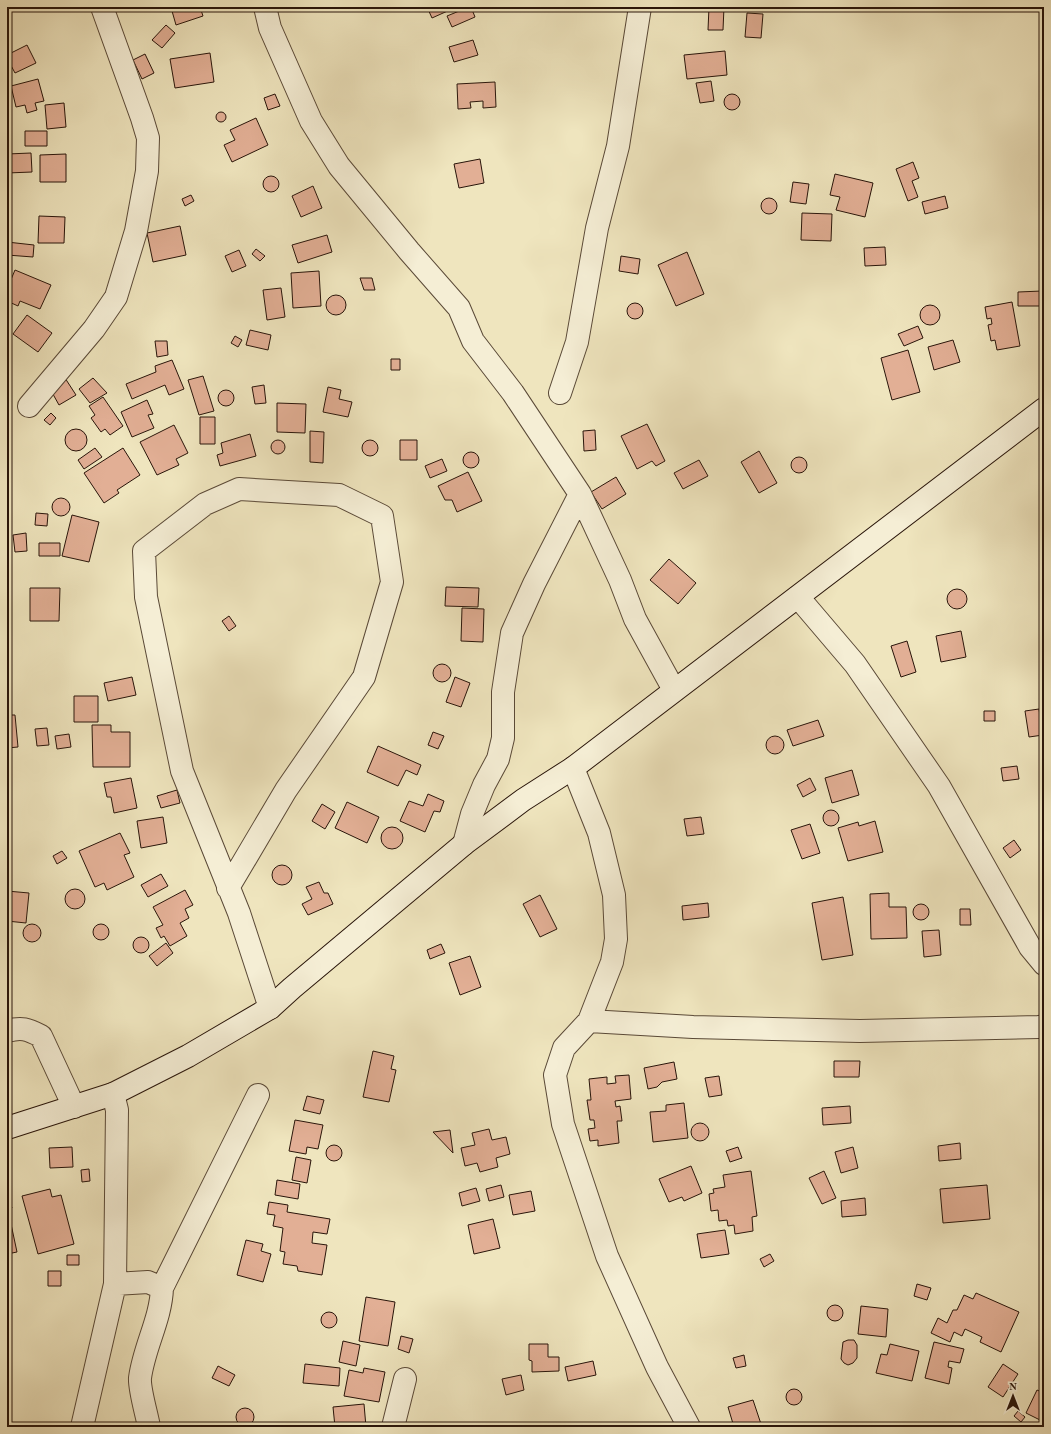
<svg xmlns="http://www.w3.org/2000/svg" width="1051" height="1434" viewBox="0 0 1051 1434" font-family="'Old Standard TT',serif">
<rect width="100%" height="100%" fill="#efe5be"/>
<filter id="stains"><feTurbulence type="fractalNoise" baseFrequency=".005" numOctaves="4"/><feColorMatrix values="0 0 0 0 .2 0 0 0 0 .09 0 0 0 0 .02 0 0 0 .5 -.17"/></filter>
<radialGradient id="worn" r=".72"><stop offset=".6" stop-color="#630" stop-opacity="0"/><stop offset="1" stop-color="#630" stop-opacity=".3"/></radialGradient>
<path fill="#e2af95" stroke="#29150a" d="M11 7H24L22 11Z
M186 7H200L203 16 176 25 172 11Z
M237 7H247V10L237 11Z
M427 7H452V9L432 18Z
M469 7H471L475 17 452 27 447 16Z
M709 7H724L723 30H708Z
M747 13 763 14 761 38 745 37Z
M166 25 175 33 162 48 152 40Z
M473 40 478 55 454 62 449 47Z
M27 45 36 63 15 73 7 58V55Z
M725 51 727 75 687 79 684 55Z
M210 53 214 82 175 88 170 59Z
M145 54 154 73 142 79 133 60Z
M38 79 44 101 35 103 37 110 27 113 25 105 16 107 11 86Z
M711 81 714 101 700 103 696 83Z
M495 82 496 107 483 108V101L470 102 471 108 458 109 457 84Z
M8 90 11 105 7 106V91Z
M724 102a8 8 0 1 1 16 0a8 8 0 1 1-16 0Z
M275 94 280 106 268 110 264 98Z
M64 103 66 127 47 129 45 105Z
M216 117a5 5 0 1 1 10 0a5 5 0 1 1-10 0Z
M256 118 268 145 232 162 224 145 235 140 230 130Z
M25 131H47V146H25Z
M31 153 32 172 7 173V154Z
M66 154V182H40V155Z
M480 159 484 183 459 188 454 164Z
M913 162 919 178 912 181 918 197 908 201 896 169Z
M835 174 873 183 865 217 836 210 840 197 830 195Z
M263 184a8 8 0 1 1 16 0a8 8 0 1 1-16 0Z
M793 182 809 184 806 204 790 202Z
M313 186 322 208 301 217 292 196Z
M191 195 194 201 185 206 182 199Z
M945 196 948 208 925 214 922 202Z
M761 206a8 8 0 1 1 16 0a8 8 0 1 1-16 0Z
M802 213 832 214 831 241 801 240Z
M39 216 65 217 64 243H38Z
M180 226 186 255 153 262 147 233Z
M327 235 332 252 298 263 292 245Z
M7 242 34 245 33 257 7 255Z
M885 247 886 265 865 266 864 248Z
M256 249 265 256 260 261 252 254Z
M239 250 246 266 232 272 225 256Z
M687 252 704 294 676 306 658 265Z
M621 256 640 259 638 274 619 271Z
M15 270 51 285 40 309 20 301 18 306 7 301V289Z
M319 271 321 306 293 308 291 273Z
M360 278H372L375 290H364Z
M281 288 285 317 267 320 263 290Z
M1042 291V306H1018V292Z
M326 305a10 10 0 1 1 20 0a10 10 0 1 1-20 0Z
M1012 302 1020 346 997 350 995 340 991 341 988 325 992 324 991 318 987 319 985 307Z
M627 311a8 8 0 1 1 16 0a8 8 0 1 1-16 0Z
M920 315a10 10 0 1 1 20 0a10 10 0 1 1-20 0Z
M27 315 52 333 38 352 13 334Z
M918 326 923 338 904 346 898 334Z
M250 330 271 335 268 350 246 345Z
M235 336 242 340 238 347 231 343Z
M953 340 960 362 934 370 928 347Z
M155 341H167L168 355 157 357Z
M908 350 920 392 892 400 881 358Z
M391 359H400V370H391Z
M172 360 184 389 169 395 165 385 132 399 126 384 156 372 155 366Z
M203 376 214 411 199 415 188 380Z
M65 378 76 395 59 405 49 387Z
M93 378 107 393 90 403 79 389Z
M264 385 266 403 255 404 252 387Z
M328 387 341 390 339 399 352 402 348 417 323 412Z
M218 398a8 8 0 1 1 16 0a8 8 0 1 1-16 0Z
M103 397 123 426 110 435 105 429 101 432 91 418 95 415 89 406Z
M147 400 153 414 148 415 154 428 132 437 121 412Z
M277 403 306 404 305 433 277 432Z
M51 413 56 418 50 425 44 420Z
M200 417H215V444H200Z
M647 424 665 461 656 466 652 461 637 469 621 436Z
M174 425 188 453 176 459 179 465 157 475 140 442Z
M65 440a11 11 0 1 1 22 0a11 11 0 1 1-22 0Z
M595 430 596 450 584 451 583 431Z
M310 431 324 432 323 463 310 462Z
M250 434 256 456 220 466 217 455 223 453 221 443Z
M271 447a7 7 0 1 1 14 0a7 7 0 1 1-14 0Z
M400 440H417V460H400Z
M362 448a8 8 0 1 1 16 0a8 8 0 1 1-16 0Z
M95 448 102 457 84 469 78 460Z
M123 448 140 475 117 490 119 493 104 503 84 473Z
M759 451 777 483 759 493 741 462Z
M463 460a8 8 0 1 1 16 0a8 8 0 1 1-16 0Z
M791 465a8 8 0 1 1 16 0a8 8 0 1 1-16 0Z
M442 459 447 471 430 478 425 466Z
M699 460 708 476 683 489 674 473Z
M468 472 482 501 457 512 452 500H445L438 486Z
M616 477 626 494 602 509 591 492Z
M52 507a9 9 0 1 1 18 0a9 9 0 1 1-18 0Z
M36 513 48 514 47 526 35 525Z
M72 515 99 522 89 562 62 556Z
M26 533 27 551 15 552 13 535Z
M39 543H60V556H39Z
M669 559 696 583 678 604 650 580Z
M446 587 479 588 478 607 445 606Z
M30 588H60L59 621H30Z
M947 599a10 10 0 1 1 20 0a10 10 0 1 1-20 0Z
M462 608 484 609 483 642 461 641Z
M229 616 236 626 229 631 222 621Z
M961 631 966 657 941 662 936 636Z
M907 641 916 672 901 677 891 646Z
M433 673a9 9 0 1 1 18 0a9 9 0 1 1-18 0Z
M132 677 136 695 108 701 104 683Z
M455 677 470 683 461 707 446 702Z
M74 696H98V722H74Z
M1039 709 1043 735 1029 737 1025 711Z
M984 711H995V721H984Z
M7 715H15L18 747 7 748Z
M818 720 824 736 793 746 787 730Z
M92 725H111V732H130V767H93Z
M47 728 49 745 37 746 35 729Z
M433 732 444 736 438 749 428 745Z
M69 734 71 747 57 749 55 736Z
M766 745a9 9 0 1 1 18 0a9 9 0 1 1-18 0Z
M1044 740V779L1043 780 1040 741Z
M378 746 421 765 417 775 406 770 398 786 367 772Z
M1017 766 1019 779 1003 781 1001 768Z
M852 770 859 795 832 803 825 778Z
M131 778 137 808 114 813 111 797H107L104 783Z
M810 778 816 790 803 797 797 785Z
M177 790 180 803 161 808 157 796Z
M428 794 444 801 440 812 434 811 425 832 400 821 409 801 423 806Z
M347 802 379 817 367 843 335 828Z
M322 804 335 812 325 829 312 821Z
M823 818a8 8 0 1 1 16 0a8 8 0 1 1-16 0Z
M163 817 167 843 141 848 137 821Z
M701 817 704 834 687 836 684 819Z
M875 821 883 852 848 861 838 828 858 822 859 826Z
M810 824 820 853 802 859 791 830Z
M381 838a11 11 0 1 1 22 0a11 11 0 1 1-22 0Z
M120 833 130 853 124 855 134 877 107 890 104 883 95 887 79 851Z
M1014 840 1021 850 1010 858 1003 848Z
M62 851 67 858 57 864 53 856Z
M272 875a10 10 0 1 1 20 0a10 10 0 1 1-20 0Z
M161 874 168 886 148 897 141 885Z
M319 882 324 893H328L333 904 308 915 302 904 312 899 306 887Z
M65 899a10 10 0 1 1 20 0a10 10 0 1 1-20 0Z
M185 890 193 905 185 909 189 918 180 923 187 936 170 946 164 936 161 938 156 928 163 925 153 907Z
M7 891 29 893 26 923 7 921Z
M889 893V907H906L907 938 871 939 870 894Z
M540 895 557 929 540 937 523 904Z
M843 897 853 955 822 960 812 903Z
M708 903 709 917 683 920 682 906Z
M913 912a8 8 0 1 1 16 0a8 8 0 1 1-16 0Z
M960 909H970L971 925H960Z
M93 932a8 8 0 1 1 16 0a8 8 0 1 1-16 0Z
M23 933a9 9 0 1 1 18 0a9 9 0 1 1-18 0Z
M939 930 941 955 924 957 922 931Z
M133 945a8 8 0 1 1 16 0a8 8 0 1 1-16 0Z
M166 943 173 953 157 966 149 956Z
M441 944 445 953 430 959 427 950Z
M470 956 481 987 460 995 449 963Z
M373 1051 394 1056 391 1069 396 1070 389 1102 363 1097Z
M834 1061H860L859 1077H834Z
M674 1062 677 1079 662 1082 657 1087 648 1089 644 1068Z
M629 1075 631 1099 615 1101 616 1107 620 1106 622 1121H617L619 1143 598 1146V1140L590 1141 588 1129 595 1128 594 1120H590L587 1100H591L589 1079 607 1077V1084L616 1083 615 1076Z
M719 1076 722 1095 709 1097 705 1078Z
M307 1096 324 1100 320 1114 303 1110Z
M684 1103 688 1138 653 1142 650 1112 666 1111V1105Z
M850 1106 851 1123 823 1125 822 1108Z
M295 1120 323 1125 318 1149 307 1147 306 1154 289 1151Z
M691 1132a9 9 0 1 1 18 0a9 9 0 1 1-18 0Z
M489 1129 492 1140 506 1137 510 1154 496 1158 498 1167 480 1172 477 1163 465 1166 461 1148 475 1145 472 1133Z
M450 1130 453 1153 433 1132Z
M960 1143 961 1159 939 1161 938 1146Z
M326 1153a8 8 0 1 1 16 0a8 8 0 1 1-16 0Z
M72 1147 73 1167 50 1168 49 1148Z
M738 1147 742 1158 730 1162 726 1151Z
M853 1147 858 1168 841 1173 835 1152Z
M296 1157 311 1160 307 1183 292 1180Z
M691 1166 702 1193 684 1201 682 1197 669 1202 659 1179Z
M89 1169 90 1181 82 1182 81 1170Z
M751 1171 757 1216 752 1217 753 1231 735 1234 734 1225 728 1226 727 1220 719 1221 718 1210 711 1211 709 1194 714 1193 713 1189 725 1187 723 1175Z
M824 1171 836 1198 822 1204 809 1178Z
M277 1180 300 1184 298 1199 275 1195Z
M501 1185 504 1197 489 1201 486 1189Z
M987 1185 990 1219 943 1223 940 1189Z
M476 1188 480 1201 462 1206 459 1193Z
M50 1189 52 1197 61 1195 74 1244 38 1254 22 1196Z
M531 1191 535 1211 513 1215 509 1195Z
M7 1193 12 1208 7 1210Z
M865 1198 866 1215 842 1217 841 1201Z
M269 1202 288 1205 287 1212 330 1219 327 1234 313 1232 312 1243 327 1245 322 1275 298 1271 297 1266 283 1264 285 1252 280 1251 283 1228 273 1226 275 1215 267 1214Z
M493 1219 500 1248 474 1254 468 1225Z
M11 1224 17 1252 7 1254V1225Z
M725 1230 729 1254 701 1258 697 1234Z
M246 1240 263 1244 261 1251 271 1254 263 1282 237 1275Z
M770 1254 774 1261 764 1267 760 1259Z
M67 1255H79V1265H67Z
M48 1271H61V1286H48Z
M917 1284 931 1288 927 1300 914 1296Z
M976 1293 1019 1312 1001 1352 980 1342 982 1337 965 1329 962 1336 954 1332 950 1342 931 1333 938 1318 947 1323 953 1310H957L964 1295 973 1299Z
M366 1297 395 1302 388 1346 359 1341Z
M827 1313a8 8 0 1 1 16 0a8 8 0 1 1-16 0Z
M861 1306 888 1309 886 1337 858 1334Z
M321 1320a8 8 0 1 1 16 0a8 8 0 1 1-16 0Z
M401 1336 413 1339 409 1353 398 1349Z
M848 1340H854L857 1345V1358L853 1363 848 1365 844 1363 841 1359 843 1342Z
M343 1341 360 1345 356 1366 339 1362Z
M934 1342 964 1349 960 1363 949 1361 948 1367 952 1368 949 1384 925 1378Z
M529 1344H548V1357H559V1371L532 1372V1361L529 1360Z
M890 1344 919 1351 912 1381 876 1373 881 1354 887 1355Z
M744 1355 746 1366 736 1368 733 1358Z
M593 1361 596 1375 568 1381 565 1367Z
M305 1364 340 1368 339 1386 303 1383Z
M1003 1364 1018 1374 1003 1397 988 1387Z
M218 1366 235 1375 229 1386 212 1378Z
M364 1368 385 1372 379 1402 344 1396 349 1370 363 1373Z
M521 1375 524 1390 506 1395 502 1379Z
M786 1397a8 8 0 1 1 16 0a8 8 0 1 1-16 0Z
M1037 1390 1044 1393V1417L1042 1421 1026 1413Z
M753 1400 761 1424 752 1427H734L728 1407Z
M364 1404 366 1427H335L333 1407Z
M236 1417a9 9 0 1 1 18 0a9 9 0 1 1-18 0Z
M1018 1411 1025 1417 1021 1422 1014 1416Z"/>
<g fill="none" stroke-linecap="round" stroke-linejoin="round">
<g stroke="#5a4937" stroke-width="24">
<path id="street" d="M265 7 270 28 311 121 339 166 409 251 459 308 473 341 513 393 580 494 620 580 635 619 674 690
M560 393 577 342 597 228 618 146 640 7
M29 406 94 329 116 297 136 231 147 171 148 138 142 118 102 7
M798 597 855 664 939 786 1030 947 1044 964
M573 768 599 833 614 895 616 939 612 962 589 1021 564 1048 555 1075 563 1124 607 1256 657 1367 689 1427
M464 844 472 814 484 785 498 759 503 738V692L512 633 534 584 580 494
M228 888 286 790 364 677 392 582 382 516 339 495 239 489 205 504 144 551 146 597 182 771 239 913 270 1008
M589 1021 693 1027 860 1031 1039 1027 1044 1026
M7 1031C22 1027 27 1029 41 1036L74 1107
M113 1094 117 1110 115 1284 148 1282 162 1288C161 1319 144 1347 140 1378 139 1389 147 1415 149 1427
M162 1288 258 1095
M82 1427 115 1284
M393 1427 405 1379"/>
</g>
<g stroke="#29150a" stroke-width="24">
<path id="secondary" d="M7 1128 113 1094 188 1056 270 1008 292 988 464 844 523 800 573 768 1044 409"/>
</g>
<use href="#street" stroke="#f5eed5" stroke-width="22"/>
<use href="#secondary" stroke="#f5eed5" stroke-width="22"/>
</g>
<rect width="1051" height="1434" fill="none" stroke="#efe5be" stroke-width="24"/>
<rect x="8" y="8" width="1035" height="1418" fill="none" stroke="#29150a" stroke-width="2"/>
<rect x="12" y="12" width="1027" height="1410" fill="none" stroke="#29150a"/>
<g transform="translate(1013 1396)" stroke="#f5eed5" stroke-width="3" paint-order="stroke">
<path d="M0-3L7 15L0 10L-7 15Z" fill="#29150a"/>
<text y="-6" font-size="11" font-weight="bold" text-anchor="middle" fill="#29150a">N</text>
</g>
<rect width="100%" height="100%" filter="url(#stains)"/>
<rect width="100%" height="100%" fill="url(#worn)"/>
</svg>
